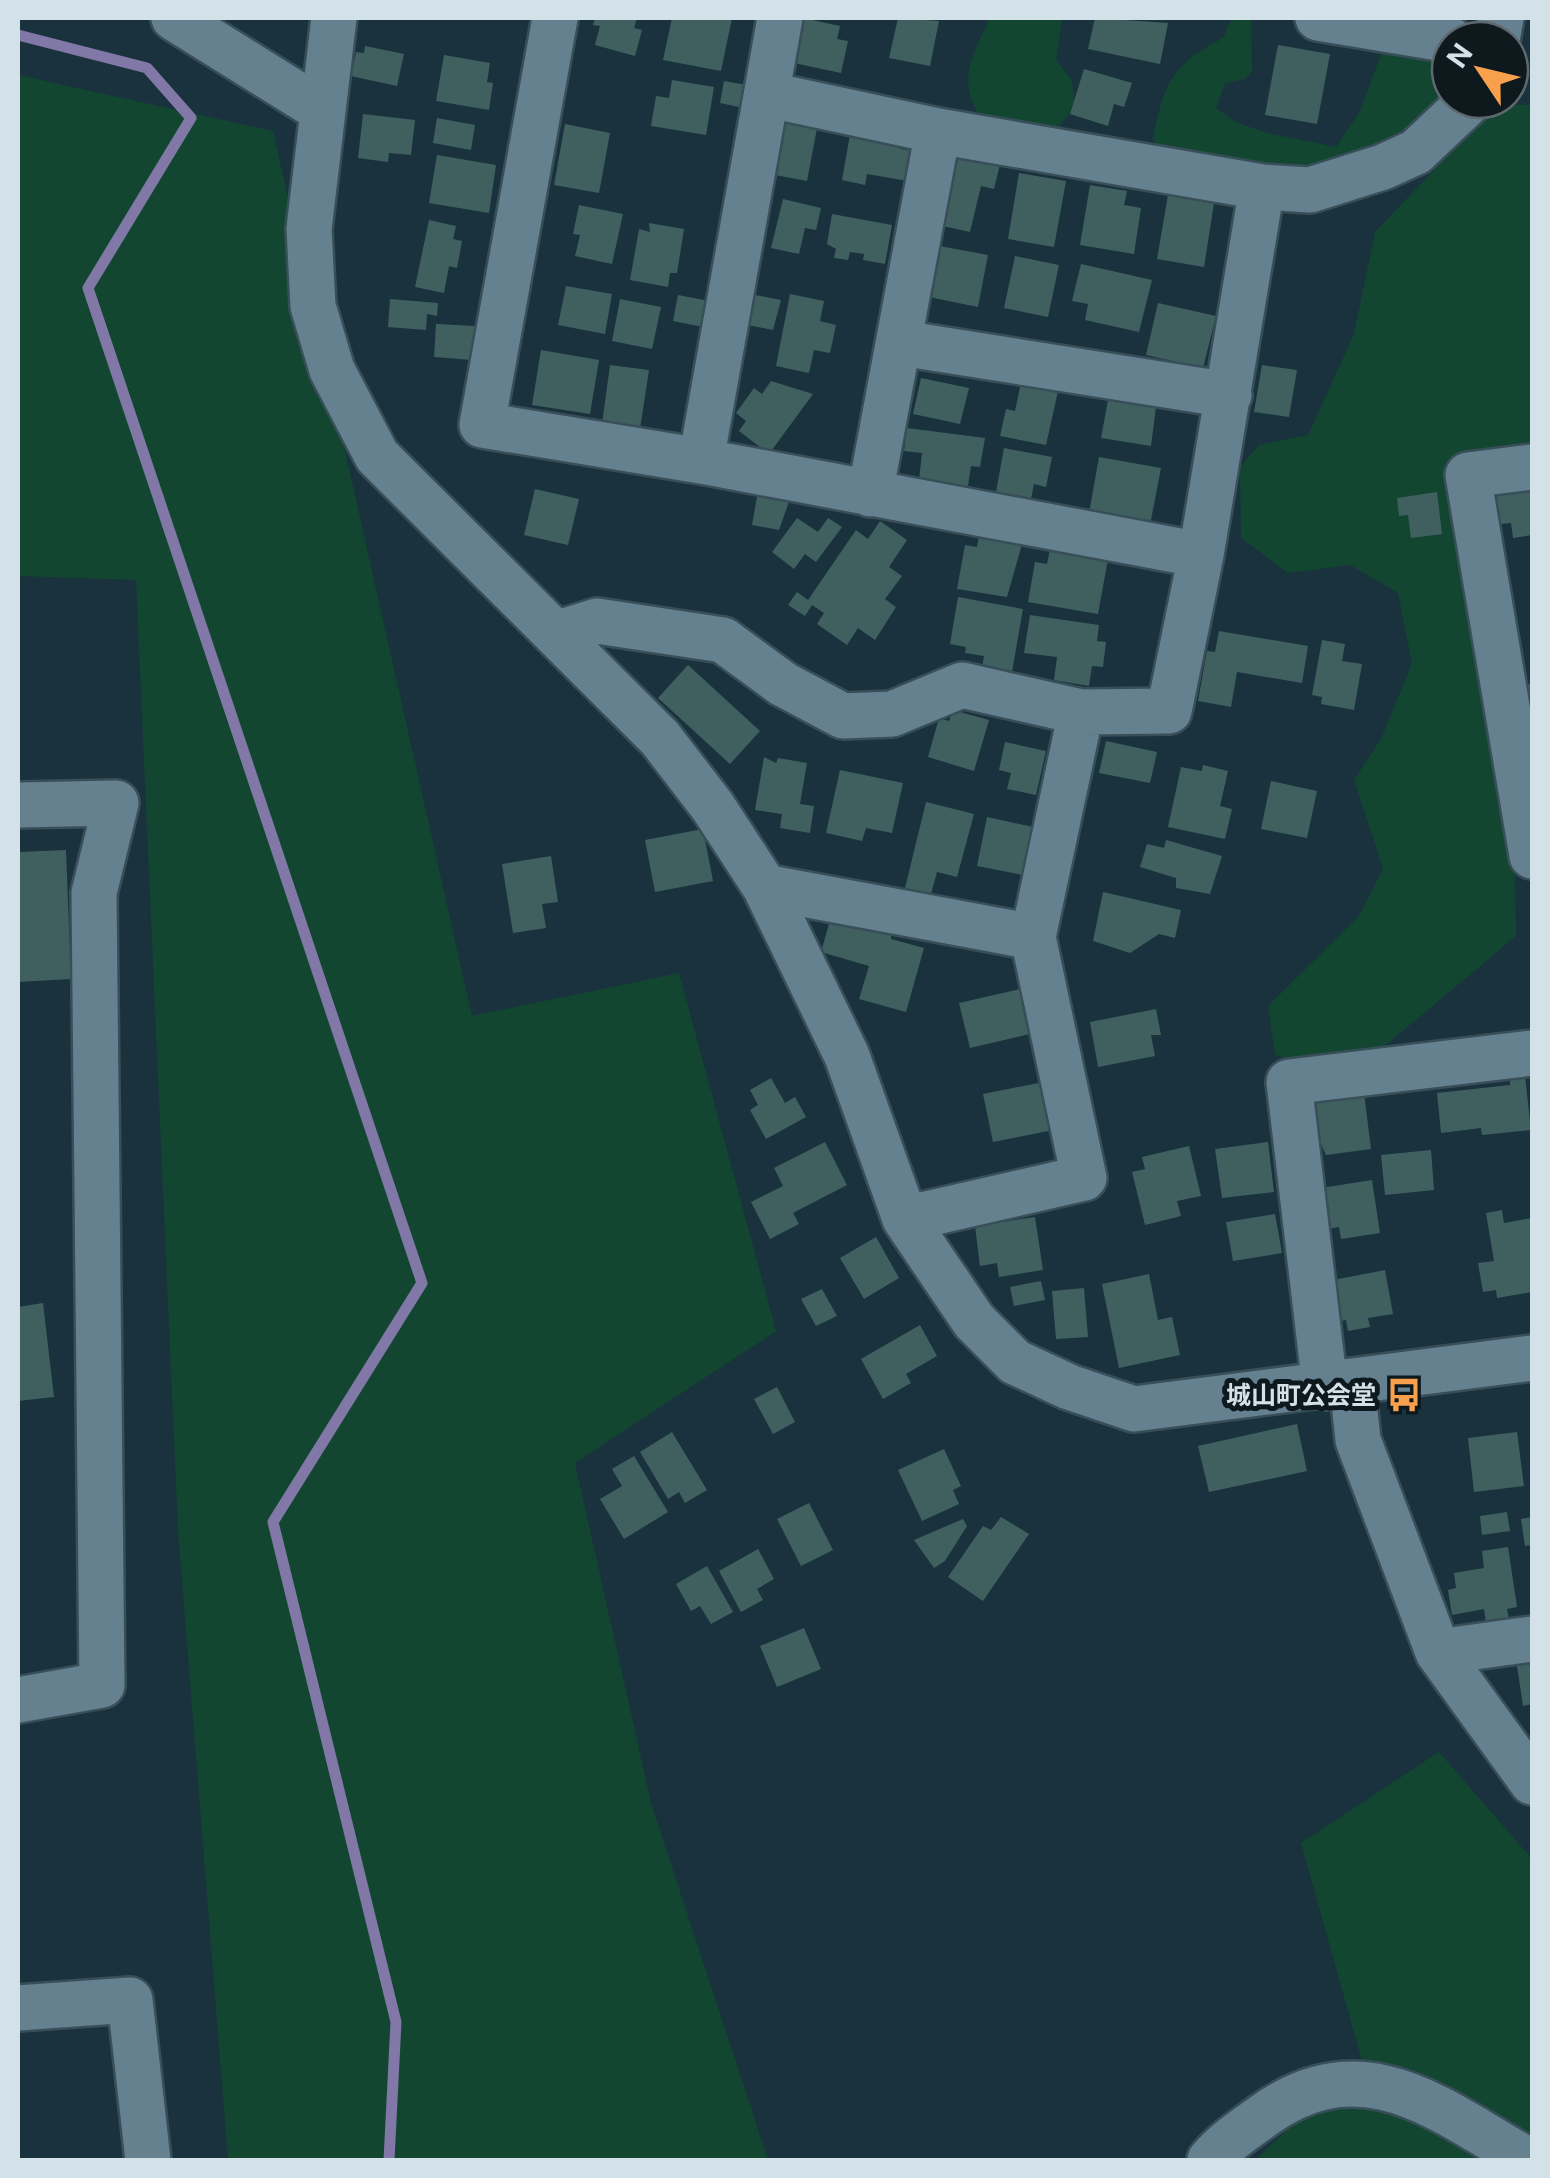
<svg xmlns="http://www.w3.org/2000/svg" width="1550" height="2178" viewBox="0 0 1550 2178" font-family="'Public Sans','Noto Sans JP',sans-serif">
<rect width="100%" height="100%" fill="#19323e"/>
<path fill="#124630" d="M990 18H1062L1056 60 1072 80 1075 106 1052 135 987 127C955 84 969 63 990 18Z
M1251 18 1252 71 1245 79 1225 83 1216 108 1236 122 1267 133 1336 147 1360 111 1383 49 1450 61V100L1344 185 1163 160 1153 138C1165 81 1171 66 1223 38L1230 21Z
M18 75 273 131 472 1016 679 973 776 1331 575 1463 651 1803 768 2160H228L178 1530 136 580 18 576Z
M1497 104 1532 105V451L1457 463 1512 723 1516 936 1349 1076 1275 1055 1268 1006 1359 916 1383 869 1354 780 1381 739 1412 663 1398 593 1350 565 1288 573 1241 538 1240 467 1259 445 1308 435 1354 334 1375 232Z
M1439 1752 1532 1859V2160H1255L1362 2061 1301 1843Z"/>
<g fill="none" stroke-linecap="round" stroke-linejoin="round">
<path stroke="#8278a8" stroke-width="11" d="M18 35 147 68 191 118 88 288 422 1283 273 1522 396 2022 389 2160"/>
</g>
<path fill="#406060" d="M595 18H637L634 28 642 30 635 56 595 45 600 26 593 25Z
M672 18H732L721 71 663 60Z
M803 18 840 26 837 39 848 41 841 73 794 63Z
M898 18 939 21 930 66 889 58Z
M1095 18 1168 23 1160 64 1088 49Z
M1278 45 1330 54 1317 124 1265 115Z
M365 46 404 54 397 86 351 76 356 52 364 53Z
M444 55 490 63 487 82 493 83 489 110 436 101Z
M1084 69 1132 83 1124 107 1114 104 1108 126 1070 114Z
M672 80 714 87 706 135 651 126 656 96 669 98Z
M724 81 752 86 748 109 720 103Z
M363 114 415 120 411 155 389 153 388 162 358 158Z
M787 117 818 123 807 181 775 175Z
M437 118 475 125 471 150 433 143Z
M565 124 610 133 599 193 554 185Z
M851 129 903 137 900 149 913 151 908 181 867 174 865 185 842 180Z
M960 151 1001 160 994 189 981 186 970 232 938 225 946 177 953 179Z
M437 155 496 165 489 213 429 203Z
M1019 173 1066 181 1054 247 1008 239Z
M1090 185 1127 191 1124 205 1141 208 1134 254 1080 245Z
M1168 195 1214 203 1204 267 1157 259Z
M783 199 821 208 816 230 805 228 799 254 771 248Z
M579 205 623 214 612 264 575 256 580 235 573 234Z
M832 214 892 225 885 264 863 260 864 254 850 252 848 260 834 258 836 249 827 244Z
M429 220 456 226 453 239 462 241 457 268 449 266 444 293 415 287Z
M649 223 684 229 677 273H670L668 287 630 280 639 229 650 232Z
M934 245 988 255 978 307 924 296Z
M1015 256 1059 265 1048 317 1004 308Z
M1081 264 1152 280 1139 332 1085 320 1088 304 1072 301Z
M566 286 612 294 605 334 558 325Z
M750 294 781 300 773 330 743 324Z
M790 294 824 301 820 321 836 325 830 353 814 350 809 373 776 366Z
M678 295 709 301 703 327 673 321Z
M390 299 438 303 437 316 427 314 426 330 388 327Z
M620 299 661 307 652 349 612 341Z
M1158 303 1216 316 1203 368 1146 355Z
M436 324 475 326 472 360 434 357Z
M541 350 599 360 590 414 532 405Z
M610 365 649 370 640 429 602 424Z
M1262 365 1297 370 1289 417 1254 412Z
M921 378 969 388 960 424 913 414Z
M771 381 813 394 769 454 739 431 746 421 736 413 754 388 762 394Z
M1021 383 1058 391 1046 445 1000 436 1006 409 1015 411Z
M1108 400 1156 407 1151 446 1101 438Z
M907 428 985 438 980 467 971 466 968 486 919 480 922 453 904 451Z
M1004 448 1052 457 1046 487 1034 484 1031 499 996 492Z
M1099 457 1161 468 1150 525 1089 513Z
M1532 487V535L1513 538 1511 523 1493 525 1488 493Z
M535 489 579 499 568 545 524 535Z
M758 491 791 496 779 530 752 525Z
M1437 492 1442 534 1411 538 1408 515 1399 516 1397 498Z
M797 518 818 532 828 518 842 527 816 562 805 554 794 569 772 552Z
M880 521 907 540 889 567 902 576 885 599 896 607 875 640 858 628 847 645 817 624 824 613 812 605 805 616 788 605 797 592 808 600 856 530 868 539Z
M979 537 1022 544 1007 597 957 589 965 545 977 547Z
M1050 549 1108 559 1098 614 1028 602 1035 562 1047 564Z
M958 597 1023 609 1012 672 982 667 984 656 965 653 966 647 950 644Z
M1030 615 1099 625 1097 641 1106 642 1103 667 1092 666 1089 686 1054 680 1057 657 1024 653Z
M1219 631 1308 646 1302 683 1237 672 1231 707 1198 701 1207 651 1215 652Z
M1322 640 1345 644 1342 661 1362 664 1354 710 1321 704 1322 697 1312 695Z
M688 665 760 731 730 764 658 698Z
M1532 684V731L1517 686Z
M953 710 989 720 974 771 928 757 939 718 949 721Z
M1106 741 1157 752 1150 783 1099 773Z
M1005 742 1046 751 1036 795 1007 789 1011 773 999 770Z
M764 757 776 763 778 758 807 763 800 804 814 806 810 833 780 828 782 814 755 810Z
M1203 765 1228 771 1220 806 1232 809 1225 839 1168 827 1181 767 1202 771Z
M840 770 903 783 892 833 866 828 862 841 826 833Z
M1271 781 1317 791 1307 838 1261 829Z
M926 802 974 814 957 877 937 872 931 894 905 888Z
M987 817 1033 827 1023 875 977 866Z
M703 829 713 881 655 892 645 840Z
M1166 840 1222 856 1210 894 1176 888V878L1140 867 1147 844 1164 848Z
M66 850 71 979 18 982V852Z
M551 856 558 902 542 904 546 928 513 933 502 864Z
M1103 892 1181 910 1175 938 1159 934 1130 953 1093 941Z
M833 910 891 926V939L924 948 906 1012 859 999 869 966 821 952Z
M1024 988 1034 1033 970 1048 959 1003Z
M1156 1009 1161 1035H1151L1155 1056 1098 1067 1090 1022Z
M1525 1076 1531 1130 1482 1135 1481 1128 1441 1133 1437 1093 1510 1085V1078Z
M771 1078 785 1103 795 1097 806 1117 766 1139 750 1110 758 1105 750 1090Z
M1044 1082 1053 1130 993 1142 983 1094Z
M1364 1093 1371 1149 1326 1155 1321 1144 1309 1146 1304 1101Z
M825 1142 847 1185 793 1213 799 1224 770 1239 751 1202 783 1186 774 1168Z
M1268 1142 1274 1192 1222 1198 1215 1149Z
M1189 1146 1201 1196 1177 1201 1181 1216 1145 1225 1132 1172 1145 1169 1142 1157Z
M1431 1150 1434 1190 1385 1195 1381 1155Z
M1372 1180 1380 1233 1341 1239 1339 1227 1328 1229 1321 1188Z
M1502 1210 1504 1223 1532 1218V1292L1497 1298 1496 1290 1483 1292 1478 1263 1494 1261 1486 1213Z
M1275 1214 1282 1253 1233 1261 1226 1222Z
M1035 1217 1043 1270 999 1277 997 1263 980 1266 975 1226Z
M876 1237 899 1278 864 1299 840 1258Z
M1385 1270 1393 1314 1368 1318 1370 1327 1348 1331 1346 1320 1330 1323 1323 1282Z
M1149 1274 1158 1320 1172 1317 1180 1355 1119 1368 1102 1284Z
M1041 1281 1045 1300 1014 1306 1010 1287Z
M1084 1288 1088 1337 1056 1339 1052 1291Z
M822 1289 837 1316 816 1326 801 1299Z
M43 1303 54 1397 18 1401V1307Z
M920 1325 937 1356 906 1374 911 1383 883 1399 861 1359Z
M777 1387 795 1422 773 1434 754 1399Z
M1297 1424 1307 1471 1209 1492 1198 1446Z
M672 1432 707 1490 685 1503 679 1492 668 1499 640 1452Z
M1517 1432 1524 1486 1474 1492 1468 1438Z
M944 1449 961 1486 953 1490 959 1504 922 1521 898 1470Z
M634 1456 668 1512 624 1539 600 1499 622 1486 612 1469Z
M809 1503 833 1550 801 1566 777 1519Z
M1507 1512 1510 1531 1482 1535 1480 1516Z
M1001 1517 1029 1534 983 1601 948 1577 983 1526 991 1530Z
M1532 1517V1545L1525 1546 1521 1519Z
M963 1519 967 1526 945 1561 934 1568 914 1540Z
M1508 1547 1517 1607 1507 1609 1509 1619 1486 1622 1484 1609 1452 1615 1448 1590 1456 1588 1454 1573 1484 1568 1482 1551Z
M758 1549 774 1579 757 1589 763 1600 741 1612 719 1571Z
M707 1566 733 1612 711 1624 700 1606 691 1611 676 1584Z
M804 1628 821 1669 777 1687 760 1646Z
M1532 1664V1704L1523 1706 1517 1666Z"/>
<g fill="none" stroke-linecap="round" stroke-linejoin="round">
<g stroke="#384e58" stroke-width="50">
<path id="minor" d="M174 18 322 110
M334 18 309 229 313 306 332 370 377 456 660 738 713 807 765 887 847 1056 905 1219 974 1321 1015 1362 1069 1387 1134 1409 1532 1358
M555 18 482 425 701 461 1201 555
M1318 18 1451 40
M1497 40 1501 18
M770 95 938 131 1262 187
M901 343 1229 395
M701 461 780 18
M1532 467 1468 475 1532 856
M870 494 938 131
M559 633 597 621 723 640 783 684 843 716 892 714 962 685 1081 712 1169 711 1201 555 1262 187 1310 190 1383 167 1416 152 1471 100
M18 805 116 803 94 893 102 1685 18 1700
M765 887 1033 937
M905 1219 1084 1178 1033 937 1081 712
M1352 1383 1358 1440 1438 1652 1532 1782
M1325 1387 1289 1082 1532 1053
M1438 1652 1532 1639
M18 2008 130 2000 148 2160
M1210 2160C1225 2142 1244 2130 1263 2116 1362 2044 1439 2109 1527 2160"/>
</g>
<use href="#minor" stroke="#65818f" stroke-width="45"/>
</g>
<defs>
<g id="bus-bare" transform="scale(2.7)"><path d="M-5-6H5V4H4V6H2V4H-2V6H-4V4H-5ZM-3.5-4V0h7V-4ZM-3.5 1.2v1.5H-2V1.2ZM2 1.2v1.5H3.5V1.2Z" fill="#f9a04d" stroke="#0e191e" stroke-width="2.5" paint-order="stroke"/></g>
</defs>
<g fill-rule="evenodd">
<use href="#bus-bare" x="1404" y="1395"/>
</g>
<g text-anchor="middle" stroke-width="10" stroke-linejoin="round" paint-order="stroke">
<g font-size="25" font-weight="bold" fill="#d3e2e9" stroke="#0e191e" text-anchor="end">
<text x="1376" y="1404">城山町公会堂</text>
</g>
</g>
<rect width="1550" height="2178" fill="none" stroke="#d3e2e9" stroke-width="40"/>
<g transform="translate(1480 70) rotate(305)"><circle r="48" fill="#0e191e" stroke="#5d696f" stroke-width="2.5"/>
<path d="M0-8L18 38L0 25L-18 38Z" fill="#f9a04d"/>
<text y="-15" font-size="28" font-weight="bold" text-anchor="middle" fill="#d3e2e9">N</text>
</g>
</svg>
